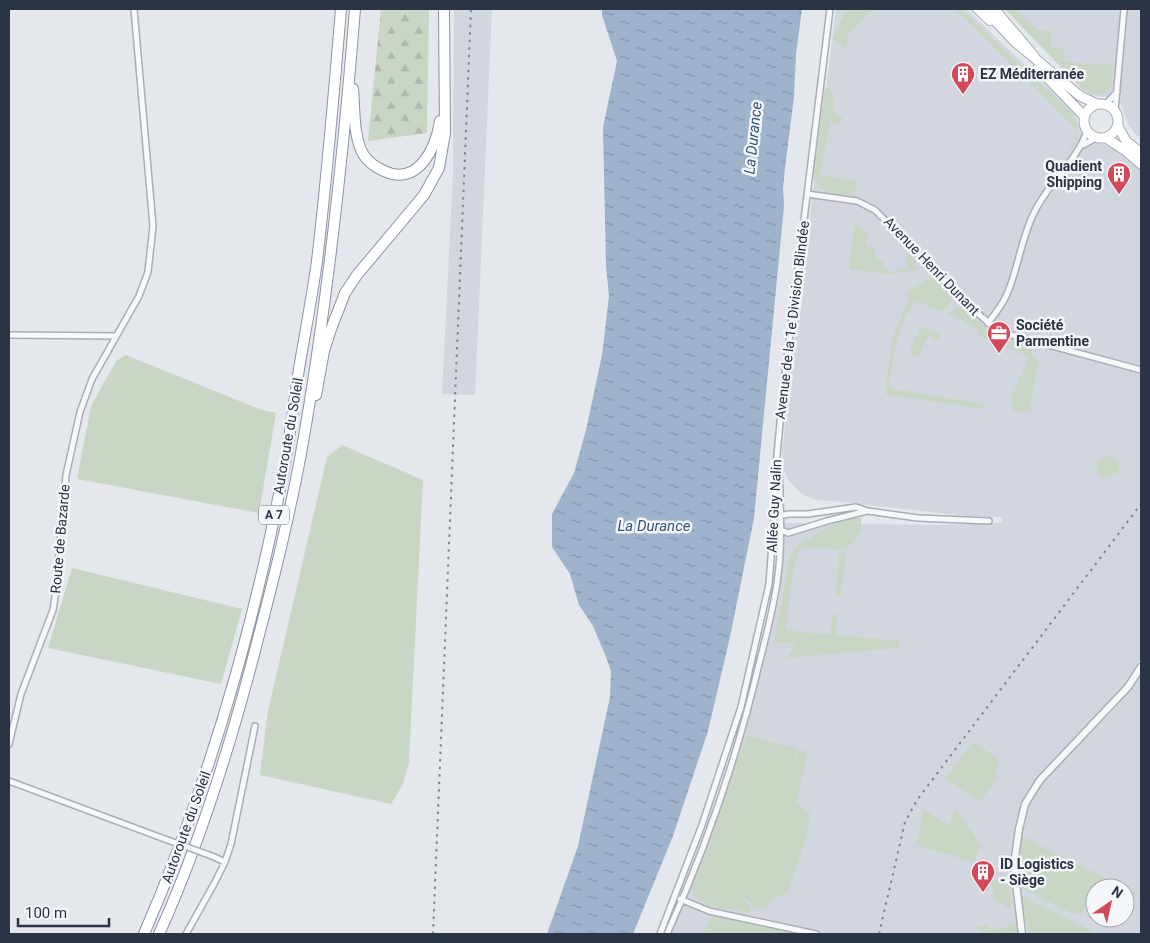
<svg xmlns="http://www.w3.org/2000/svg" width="1150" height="943" viewBox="0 0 1150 943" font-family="Roboto,sans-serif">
<defs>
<pattern id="forest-firs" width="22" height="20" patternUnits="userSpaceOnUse" patternTransform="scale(1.25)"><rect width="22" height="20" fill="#c9d6c5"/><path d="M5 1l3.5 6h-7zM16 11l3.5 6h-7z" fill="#adb8ab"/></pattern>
<pattern id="water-ripples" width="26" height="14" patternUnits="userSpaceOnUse" patternTransform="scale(1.25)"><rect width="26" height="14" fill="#9fb4cc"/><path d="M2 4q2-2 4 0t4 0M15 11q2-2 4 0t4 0" fill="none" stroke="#8293a7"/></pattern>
</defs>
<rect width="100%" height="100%" fill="#e4e7ec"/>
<path fill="#d2d6de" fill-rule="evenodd" d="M454 9H492L475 395 442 394 453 175Z
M836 9H966L1075 113 1080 131 1095 143 1112 146 1141 171V657L1130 679 1033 782 1021 803 1015 832 1016 910 1019 934H668L710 816 750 712 779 599 783 523 937 525 1002 523V517L968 516 813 499 802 494 789 481 783 467 782 453 791 366Z
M1005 9H1141V138L1135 134 1128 124 1121 104 1106 97 1092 95 1083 90Z
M1141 674V934H1029L1018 870 1021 838 1030 800 1050 774 1115 708ZM1095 888H1125V918H1095Z"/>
<path fill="#c9d6c5" d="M847 9H873L848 35 846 48 838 44 833 38 835 33Z
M955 9H961L1072 113C1083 133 1077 143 1064 159L1077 137 1074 128Z
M1005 9H1016L1037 30 1051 31V48L1064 49 1065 62 1110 65 1111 62H1113L1112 84 1107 93 1092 95 1083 90Z
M826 87C836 92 835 99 833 109L843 119 837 125 830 121 820 175 857 181 858 184 854 195C839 194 817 194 813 176L824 92Z
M855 223 868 233 866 246 875 248 874 254 879 260 883 261 884 270H889L890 272H897V269L907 267 906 256 909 253 918 262 915 265 918 268 916 270 888 274 849 269Z
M935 276 952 294C952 303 949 305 942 311L915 301C897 327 893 357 889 388L984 404 982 409 885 394 892 340 908 300V293L912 288Z
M956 307C970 307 974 320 985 327 992 331 999 337 1006 339 1018 344 1020 339 1032 349V353L1038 362 1030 412 1012 410 1013 402 1010 400 1029 357 977 334 979 329 948 314Z
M923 327 941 335 938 341 928 336 918 357 911 355 910 351 919 329Z
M126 355 259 409 276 413 259 513 77 479 91 406 116 361Z
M342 445 423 480 409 763 403 784 391 804 260 775 268 711 327 457Z
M1108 456 1115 458 1119 463V473L1102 479C1093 470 1096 460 1108 456Z
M846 518H861V530L853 544H848L846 550 802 546C790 566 790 606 786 630L831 635 832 614 838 615 835 629 838 630 837 635 899 641V648L787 658 795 643 774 642 790 557 798 545Z
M841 552 846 554 841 596 836 595 839 553Z
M72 568 242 609 221 684 48 648Z
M747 735 797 749 789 797 798 750 808 752 796 802 791 798 810 813 806 838 787 893 772 899 770 906 756 908 745 898 743 899 751 909 749 913C728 906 694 912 691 884Z
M973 742 998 758 996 779 980 802 945 779Z
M924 810 949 825 955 810C962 813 975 838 981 847L973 862 916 845Z
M1023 837 1141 896V899L1125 891V888L1096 886 1083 912 1074 914 1021 888C1015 875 1019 851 1023 837Z
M990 880 1010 882 1012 909 995 901Z
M1021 896 1089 929 1093 934H1028Z
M713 915 800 934H703Z
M1017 922 1018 934H987L974 927 988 925 990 930 1005 928 1010 923Z"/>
<path fill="url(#forest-firs)" d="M381 9H429L427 133 368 141Z"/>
<path fill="url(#water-ripples)" d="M602 9H802L796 54 794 97 785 168 783 189 784 206 754 518 730 637 708 731 673 836 633 934H547L578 846 610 697 611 671 606 657 593 626 579 605 570 574 552 547V514L574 473 586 430 602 355 609 296 606 266 603 127 617 61 602 15Z"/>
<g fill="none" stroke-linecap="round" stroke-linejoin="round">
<g stroke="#a9aeb7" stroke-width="8">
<path id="minor" d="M1106 104 1117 92
M1115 110 1124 9
M1083 145 1096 138
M807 194 857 201 875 210 961 298 982 317 996 329 1004 333 1141 370
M988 323C995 314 1003 304 1007 294 1019 267 1021 237 1035 211 1049 182 1077 161 1087 131
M9 335 116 336
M779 516 789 514H808L856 507 868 511 918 518 989 521
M779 529 788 533 827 521 867 511
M9 744 21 694 53 610 55 597 66 475 80 412 92 379 139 296 148 272 153 226 134 9
M9 781 162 838
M212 856 225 862
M680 899 709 911 816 934
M186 934 214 884 225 862 231 844 255 726
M660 934 702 825 741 707 769 584 774 518 775 475 784 382 830 9
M667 934C706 848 737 757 759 664 766 637 773 610 777 583 783 544 780 504 779 465"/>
</g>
<g stroke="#a9aeb7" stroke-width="9">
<path id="tertiary" d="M1022 934 1014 865 1019 829 1025 804 1040 780 1128 687 1141 667"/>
</g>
<g stroke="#a9aeb7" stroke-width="10">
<path id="secondary" d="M977 9 990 21
M995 9 1034 55"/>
</g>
<g stroke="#a3abb8" stroke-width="11">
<path id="primary" d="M984 9 1014 41 1080 96 1097 104
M1038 68 1084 116
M1084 121a17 17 0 1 1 34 0a17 17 0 1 1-34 0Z
M1118 126 1126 141 1141 153
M1106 138 1126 151 1141 164"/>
</g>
<g stroke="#8b94a3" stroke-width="12">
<path id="motorway" d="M353 89C355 110 353 135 363 154 368 162 375 167 384 171 418 187 436 148 440 121
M316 395 324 351 331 329 345 293 357 275 424 195 439 168 445 133 444 9
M144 934C208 786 254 628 284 468 290 436 294 402 299 369 305 333 312 297 317 261 327 177 334 93 341 9
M159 934C203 837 234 734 260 631 275 574 289 517 300 459 327 310 343 159 355 9"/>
</g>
<use href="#minor" stroke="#f7f8fa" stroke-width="5"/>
<use href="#tertiary" stroke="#f7f8fa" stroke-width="6"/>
<use href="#secondary" stroke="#fff" stroke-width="8"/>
<use href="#primary" stroke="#fff" stroke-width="9"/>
<use href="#motorway" stroke="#fff" stroke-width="10"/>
<path stroke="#7d8696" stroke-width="2" stroke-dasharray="2.5 5" stroke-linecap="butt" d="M433 934 471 9
M879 934 905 822 917 800 1141 504"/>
<g stroke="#a9aeb7" stroke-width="8" stroke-linecap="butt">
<path id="minor-bridge" d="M162 838 212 856"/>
</g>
<use href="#minor-bridge" stroke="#f7f8fa" stroke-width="5"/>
</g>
<defs>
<g id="building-pin" transform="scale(1.25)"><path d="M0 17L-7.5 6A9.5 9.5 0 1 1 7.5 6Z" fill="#d1495b" stroke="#f4f6f9"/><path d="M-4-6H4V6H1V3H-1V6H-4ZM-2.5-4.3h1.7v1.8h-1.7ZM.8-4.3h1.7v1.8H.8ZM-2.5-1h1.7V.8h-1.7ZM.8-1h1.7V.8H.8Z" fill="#fff"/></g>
<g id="office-pin" transform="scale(1.25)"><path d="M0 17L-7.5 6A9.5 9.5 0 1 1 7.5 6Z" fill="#d1495b" stroke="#f4f6f9"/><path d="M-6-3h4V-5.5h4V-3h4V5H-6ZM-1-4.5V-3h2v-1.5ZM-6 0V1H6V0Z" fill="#fff"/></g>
</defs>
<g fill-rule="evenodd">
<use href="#building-pin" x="963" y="74"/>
<use href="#building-pin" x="1119" y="174"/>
<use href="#office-pin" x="999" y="333"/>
<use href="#building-pin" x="983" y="872"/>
</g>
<g text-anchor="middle" stroke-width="5" stroke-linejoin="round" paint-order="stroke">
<rect fill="#f4f6f9" stroke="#676e7b" stroke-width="1" x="259" y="505.5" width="30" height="19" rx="4"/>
<g font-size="12" font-weight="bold" fill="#2b3445">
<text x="274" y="519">A 7</text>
</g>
<g font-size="14" font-weight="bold" fill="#2b3445" stroke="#f4f6f9" text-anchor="start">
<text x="980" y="79">EZ Méditerranée</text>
<text x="1102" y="171" text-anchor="end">Quadient<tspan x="1102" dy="16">Shipping</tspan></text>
<text x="1016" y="330">Société<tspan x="1016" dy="16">Parmentine</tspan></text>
<text x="1000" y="869">ID Logistics<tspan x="1000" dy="16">- Siège</tspan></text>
</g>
<g font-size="14" fill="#2b3445" stroke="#f4f6f9">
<text transform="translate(932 266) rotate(46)" y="5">Avenue Henri Dunant</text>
<text transform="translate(792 320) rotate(-83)" y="5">Avenue de la 1e Division Blindée</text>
<text transform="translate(288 436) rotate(-80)" y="5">Autoroute du Soleil</text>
<text transform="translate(774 506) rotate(-87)" y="5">Allée Guy Nalin</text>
<text transform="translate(60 539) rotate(-85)" y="5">Route de Bazarde</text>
<text transform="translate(186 827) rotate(-70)" y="5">Autoroute du Soleil</text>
</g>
<g font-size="15" font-style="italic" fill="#34527a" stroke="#f4f6f9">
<text transform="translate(753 138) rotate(-84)" y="5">La Durance</text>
<text x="654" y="531">La Durance</text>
</g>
</g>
<rect width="1150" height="943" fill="none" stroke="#2b3445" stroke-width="20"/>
<g transform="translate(1110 903) rotate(34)"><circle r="24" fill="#f4f6f9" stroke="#a4a8b1"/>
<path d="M0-4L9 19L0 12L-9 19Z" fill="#d1495b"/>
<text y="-8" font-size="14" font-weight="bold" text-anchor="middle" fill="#2b3445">N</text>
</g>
<path d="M18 918v8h91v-8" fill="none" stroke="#2b3445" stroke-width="2.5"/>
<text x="25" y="918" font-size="15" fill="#2b3445" stroke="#f4f6f9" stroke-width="4" paint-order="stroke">100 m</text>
</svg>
